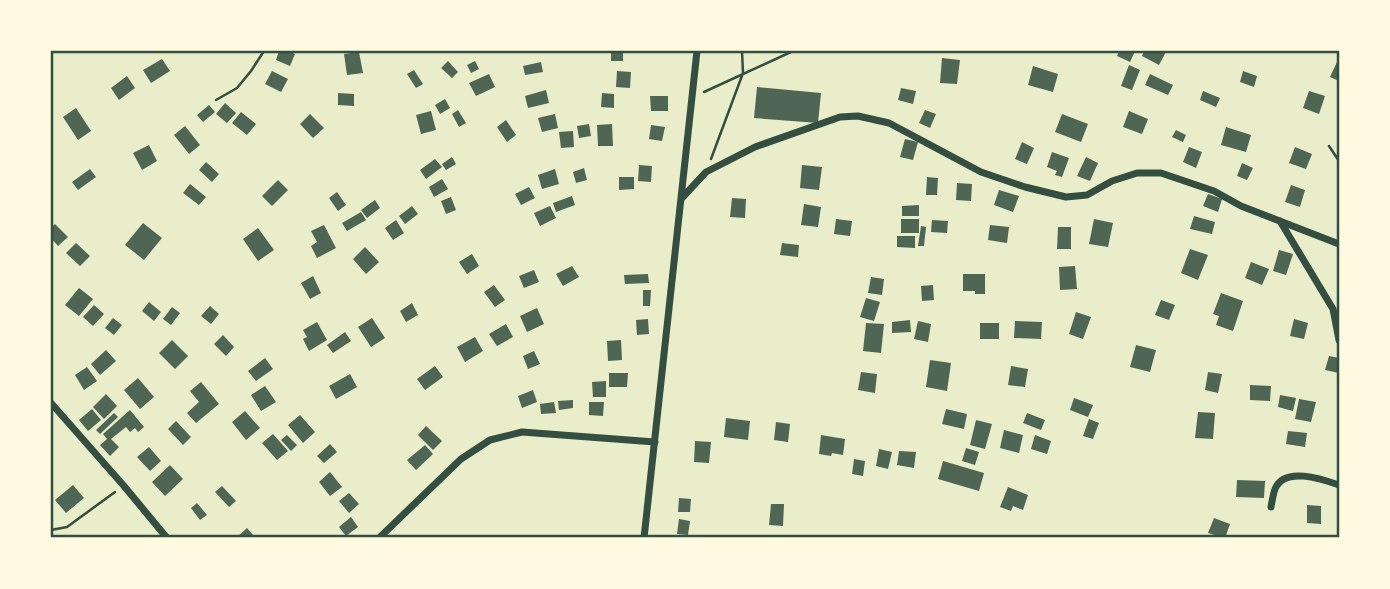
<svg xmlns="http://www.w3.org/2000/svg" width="1390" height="589" viewBox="0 0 1390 589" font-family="'Roboto Condensed',sans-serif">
<rect width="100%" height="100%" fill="#e9edc9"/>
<path fill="#4f6655" d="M279 51H288L295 54 290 66 276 60Z
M611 51H623V61H611Z
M1119 51H1135L1130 62 1117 56Z
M1144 51H1164L1166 52 1159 65 1142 56Z
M359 52 363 73 347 75 344 54Z
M942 58 960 60 957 84 940 83Z
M162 59 170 71 151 83 143 70Z
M448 61 458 72 452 78 441 68Z
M475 61 479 69 471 73 467 65Z
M541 62 543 72 525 75 523 66Z
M1337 62H1339V81L1330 77Z
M1129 65 1140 70 1132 90 1121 86Z
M1033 66 1058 74 1053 92 1028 85Z
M414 70 423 84 416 88 407 74Z
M272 71 288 79 281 92 265 84Z
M617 71 631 72 630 88 616 87Z
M1243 71 1257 76 1254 87 1240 82Z
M489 74 495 87 476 96 469 83Z
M1150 74 1173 85 1168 95 1145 85Z
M127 76 135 88 119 100 111 88Z
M757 87 821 93 818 123 754 118Z
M901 88 916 91 913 104 898 100Z
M546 90 549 103 528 108 525 96Z
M1203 91 1220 98 1216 107 1200 100Z
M1309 91 1325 96 1319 114 1303 108Z
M338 93 354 94V106L338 105Z
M602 93 614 94V108L601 107Z
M650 96H668V111H651Z
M445 99 450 108 440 114 435 105Z
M225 103 236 113 227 123 216 114Z
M209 105 215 112 203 122 197 115Z
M76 108 91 131 78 140 63 117Z
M458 110 466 123 459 127 452 114Z
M925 110 936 114 930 128 919 123Z
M431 111 436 130 421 134 416 115Z
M1129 111 1148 119 1142 134 1123 127Z
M241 112 256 124 247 135 232 123Z
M310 114 324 128 313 138 300 124Z
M555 114 558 128 542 132 538 118Z
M1062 114 1088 124 1081 142 1055 132Z
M506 120 516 135 507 142 497 127Z
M589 124 591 136 579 138 577 126Z
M612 124 613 146H598L597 125Z
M651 125 665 127 662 141 649 139Z
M185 126 200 145 189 154 174 135Z
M1226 127 1251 135 1246 152 1221 145Z
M1176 130 1186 135 1183 142 1172 137Z
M573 131 574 147 561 148 559 132Z
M905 139 918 142 913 160 900 157Z
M1022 142 1034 148 1027 164 1015 159Z
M149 145 157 161 142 170 133 153Z
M1189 147 1202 152 1196 168 1183 162Z
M1295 147 1312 154 1306 169 1289 163Z
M1052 152 1069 158 1062 177 1055 175 1057 171 1047 167Z
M452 157 456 164 446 170 442 164Z
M1086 157 1098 163 1090 181 1077 176Z
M435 159 442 167 426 179 420 170Z
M206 162 219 174 212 182 199 170Z
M1242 163 1253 168 1247 180 1237 176Z
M639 165 652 166 651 182 638 181Z
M802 165 822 167 819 190 800 188Z
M584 168 587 180 576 183 573 172Z
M90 169 96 177 78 190 72 182Z
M555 169 559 184 542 189 538 175Z
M619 177H634V189L619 190Z
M927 177 938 178 937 195H926Z
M442 179 448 189 434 197 429 187Z
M278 180 288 190 272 206 262 196Z
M957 183 972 184 971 201 956 200Z
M190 184 206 197 199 205 183 193Z
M1291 185 1305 190 1300 207 1285 202Z
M529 187 535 198 521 205 515 194Z
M999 190 1019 196 1013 212 994 205Z
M337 192 346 205 338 211 329 198Z
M1208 194 1222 199 1218 212 1203 206Z
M572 196 575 205 556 212 553 203Z
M451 197 456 210 446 214 441 201Z
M732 198 746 199 745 218 730 217Z
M375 200 380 208 367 218 361 210Z
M804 204 821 207 818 227 801 225Z
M919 205V216H902V206Z
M412 206 418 214 405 224 399 216Z
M550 206 556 218 540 226 534 213Z
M361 212 366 220 347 231 342 223Z
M1194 216 1215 222 1212 234 1190 229Z
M836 219 852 221 850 236 834 234Z
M901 219H919V233H901Z
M1094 219 1113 223 1108 247 1089 244Z
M396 220 404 233 393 240 385 228Z
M932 220 948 221 947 233 931 232Z
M143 223 162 238 144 260 125 245Z
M55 224 68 237 58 246 51 238V228Z
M324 225 336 248 317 258 311 246 317 242 311 231Z
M990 225 1009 227 1007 243 988 240Z
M921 226 926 227 924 246H918Z
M1058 227H1071V249H1057Z
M258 228 274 250 258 261 243 239Z
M897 236H915V248L897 247Z
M76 243 90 256 80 266 66 253Z
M782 243 799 245 798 257 780 255Z
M365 247 379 262 366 274 353 259Z
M1190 249 1208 255 1198 280 1181 273Z
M1279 250 1293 254 1286 275 1273 271Z
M472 254 479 266 467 274 459 262Z
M1251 262 1269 269 1262 285 1245 278Z
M572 266 579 277 563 286 556 274Z
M1075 266 1077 289 1060 290 1059 267Z
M534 270 539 282 524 288 519 276Z
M648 274 649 283 625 284 624 275Z
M963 274H985V294H975V291H963Z
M313 276 321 293 310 299 301 283Z
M871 277 884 279 882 295 868 293Z
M494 285 505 300 495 307 484 292Z
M933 285 934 300 922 301 921 286Z
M79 288 93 299 79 316 65 305Z
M643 290H651L650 306H643Z
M1221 293 1243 301 1233 331 1216 325 1219 316 1213 314Z
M866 298 880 302 874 321 860 317Z
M1161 300 1175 305 1169 320 1155 315Z
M149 302 161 312 154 321 142 311Z
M412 303 418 315 406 322 400 311Z
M94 305 104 314 93 326 83 317Z
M210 306 219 314 211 324 201 316Z
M172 307 180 313 171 325 163 319Z
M537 308 544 324 527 332 520 316Z
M1076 312 1091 317 1083 339 1069 334Z
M113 318 122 325 114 335 105 328Z
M372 318 385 338 371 347 358 327Z
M648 319 649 334 637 335 636 320Z
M1294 319 1308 323 1304 339 1290 336Z
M910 320 911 332 892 333V322Z
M918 321 931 324 928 342 914 339Z
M1015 321 1042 322 1041 339 1014 338Z
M317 322 327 340 309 351 303 339 307 337 303 330Z
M866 323 884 324 881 353 863 351Z
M980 323H999V339H980Z
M506 324 513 337 497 346 489 334Z
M345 332 351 341 333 353 327 345Z
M223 335 234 347 226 356 214 344Z
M475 337 483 351 465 362 457 347Z
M172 340 188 356 175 369 159 353Z
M621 340 622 360 608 361 607 341Z
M1136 345 1156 350 1150 372 1130 367Z
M106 350 116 361 100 375 91 364Z
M534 351 540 364 528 369 523 356Z
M1329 356 1339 358V373L1325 370Z
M265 358 273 369 256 381 248 371Z
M930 360 951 363 947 391 926 387Z
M435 366 443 377 425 390 417 379Z
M1011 366 1028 369 1025 387 1008 385Z
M87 367 97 381 84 390 75 375Z
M861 372 877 374 875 393 858 390Z
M1208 372 1222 374 1218 393 1205 390Z
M609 373H628L627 387H609Z
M350 374 357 387 336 399 329 386Z
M138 378 154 397 140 409 124 390Z
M606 381V397H593L592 382Z
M201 382 219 404 196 423 187 413 199 402 190 391Z
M1250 385 1271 386 1270 401 1250 400Z
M265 386 276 402 261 411 251 395Z
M533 390 537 402 522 408 518 396Z
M106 394 117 406 104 419 93 407Z
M1280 395 1296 398 1293 411 1278 407Z
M1074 398 1093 405 1088 417 1070 410Z
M1299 399 1316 402 1311 422 1295 419Z
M573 400V408L559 410 558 401Z
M554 402 556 413 541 414 540 404Z
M589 402H604L603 416 589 415Z
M92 409 101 420 88 431 79 420Z
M946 409 967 414 964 429 942 424Z
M130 410 144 427 138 432 135 428 130 432 126 427 111 439 119 447 110 456 100 445 107 439 103 434Z
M245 411 260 428 246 440 232 422Z
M1198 412 1215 413 1213 439 1195 438Z
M114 413 118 417 100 434 96 430Z
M1027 413 1045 420 1041 430 1023 423Z
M300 415 315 432 303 443 288 425Z
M726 418 750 421 748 440 724 437Z
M1089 419 1099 423 1093 439 1083 436Z
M976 420 992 424 985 449 970 445Z
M176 421 191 437 183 445 168 429Z
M776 422 790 424 788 442 774 440Z
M426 426 442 441 433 450 418 435Z
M1004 430 1023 435 1019 453 1000 448Z
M1288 431 1307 433 1305 447 1286 444Z
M273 434 288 451 277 460 262 443Z
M287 435 297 445 291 451 281 440Z
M821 435 845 439 843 455 832 453 831 456 819 454Z
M1035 435 1051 441 1047 454 1031 449Z
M695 441 711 442 709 463 694 462Z
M330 444 337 452 324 463 317 456Z
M425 445 433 454 416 470 407 460Z
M149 447 161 461 150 471 137 457Z
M966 448 979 452 975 465 962 461Z
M879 449 892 452 888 469 876 466Z
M899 451 916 452 914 468 897 465Z
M854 459 865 461 863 476 852 474Z
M943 461 984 473 979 491 938 479Z
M170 465 183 479 165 496 152 482Z
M330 472 342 487 330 496 319 482Z
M1237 480 1265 481 1264 498 1236 497Z
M73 485 84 498 66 513 55 500Z
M222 486 236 501 229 507 215 492Z
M1008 487 1028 495 1023 510 1013 506 1011 511 1000 507Z
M349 493 359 504 349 513 339 501Z
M679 498 691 499 690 512H678Z
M197 503 207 515 200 520 191 508Z
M771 504H784L783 526 769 525Z
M1307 505 1321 506V524L1307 523Z
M351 517 358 527 346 536 339 527Z
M1214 518 1230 524 1225 538 1208 533Z
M679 519 690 521 688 535 677 534Z
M247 528 253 535 250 538H236Z"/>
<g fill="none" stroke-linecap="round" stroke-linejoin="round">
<path stroke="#344e41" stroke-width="2.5" d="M704 92 793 51
M216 100 237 88 251 71 264 51
M1329 146 1339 161
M711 159 743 73 742 51
M51 530 67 527 115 492"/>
<path stroke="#344e41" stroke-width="7" d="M681 199 706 172 755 147 840 117 858 116 889 123 981 172 1025 187 1066 197 1087 195 1112 181 1137 173H1161L1214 191 1241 206 1339 244
M1280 221 1333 309 1339 340
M51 403 124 486 167 538
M1271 507C1272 501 1273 495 1275 489 1284 466 1322 479 1339 485
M379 538 461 459 490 440 522 432 655 442
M644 538 697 51"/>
</g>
<rect width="1390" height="589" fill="none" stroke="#fefae0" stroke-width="105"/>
<rect x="52" y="52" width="1286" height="484" fill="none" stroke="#344e41" stroke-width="2.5"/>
</svg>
